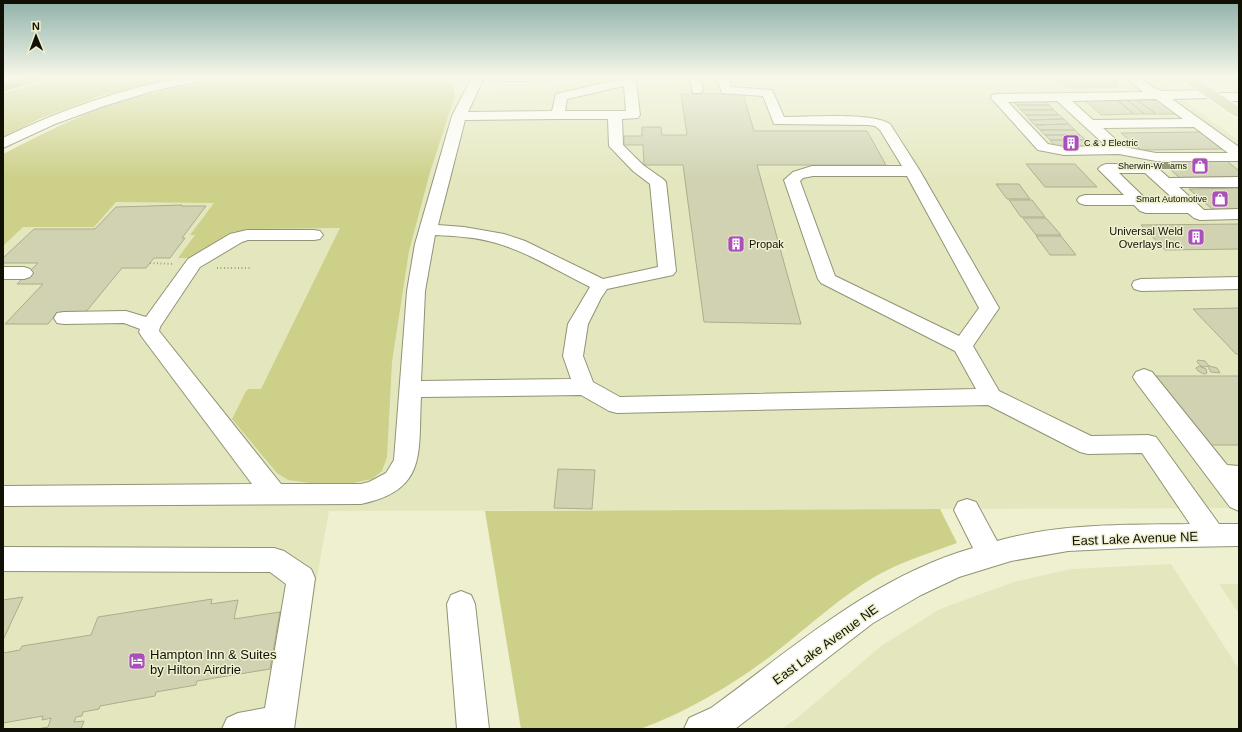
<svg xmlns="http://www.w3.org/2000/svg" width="1242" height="732" viewBox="0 0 1242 732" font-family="Arial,sans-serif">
<rect width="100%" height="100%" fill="#eef0cf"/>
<path fill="#e4e7be" d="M598 77H1152L1239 141V508L329 511 303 655 292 729H3V171L433 94 543 88 586 81Z
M1211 77H1239V95Z
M1171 564 1239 669V729H782L801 715 881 646 940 609 1014 582 1071 569Z
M1219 584H1239V614V613Z"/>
<path fill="#ccd088" d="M47 77H176L103 95 39 119 3 137V91Z
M249 77H376L445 82 453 85 455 95 430 172 409 251 392 362 387 457 382 471 372 479 353 483 318 484 288 480 277 473 232 419 246 391 249 389H261L340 228 249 229 233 232 189 258H178L195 235H190L214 203 116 202 94 227H23L3 246V154C30 140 58 126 86 114 137 93 194 83 249 77Z
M940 509 957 543C929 553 901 562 876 576 843 595 811 624 781 648 741 680 688 712 640 729H521L485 511Z"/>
<path fill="#d0d2b2" stroke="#abad8d" d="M1055 77H1111L1118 83H1113L1118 87H1067Z
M681 94H743L754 131H867L886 165H757L801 324 704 322 683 165H644L643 145H624V136H642V127H661L662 135H687Z
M1045 100 1049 105H1017L1012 101Z
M1085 100H1117L1134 114 1101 115Z
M1117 100H1127L1145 114H1134Z
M1127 100H1137L1156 114H1145Z
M1137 100H1158L1177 114H1156Z
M1017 105H1049L1054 110H1021Z
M1021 110H1054L1059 115H1026Z
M1026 115H1059L1064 119 1030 120Z
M1064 119 1069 124 1035 125 1030 120Z
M1069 124 1075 130H1040L1035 125Z
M1040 130H1075L1080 135H1045Z
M1200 132 1222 149 1141 150 1121 133Z
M1045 135H1080L1086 140H1050Z
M1050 140H1086L1091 146H1055Z
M1227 161 1239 171V177L1180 178 1162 162Z
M1026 164H1075L1097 187H1045Z
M996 184H1019L1030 199H1007Z
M1239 188V209H1212L1189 189Z
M1009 200H1032L1045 217H1021Z
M182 205V206H206L182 238H185L170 258H154L146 268H122L85 313H57L48 324H5L43 284H17L38 263H3V258L34 229H95L116 207Z
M1023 218H1046L1061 235H1036Z
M1239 224V249L1165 250 1141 225Z
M1036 236H1061L1076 255H1050Z
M1239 308V354H1236L1193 309Z
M1198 360 1205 361 1209 366 1204 367 1201 366 1197 362Z
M1199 366 1206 369 1207 373 1204 374 1198 371 1196 368Z
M1209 366 1217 368 1220 373 1211 372 1209 369Z
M1153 376H1239V445H1206Z
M558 469 595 470 592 509 554 508Z
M23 597 3 640V600Z
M212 599 211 604 238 600 234 619 280 612 270 669 197 681 196 685 156 692 155 696 100 706 99 709 83 712 82 716 76 717 74 722 84 721 81 729H37L48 727 51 718 42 720 43 716 3 723V653L20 650 22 646 91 635 98 617Z"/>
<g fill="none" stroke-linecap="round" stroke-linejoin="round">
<g stroke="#919374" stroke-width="2">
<path id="minor" d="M183 77H207L205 80 153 91 104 106 55 124 3 148V138C60 110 121 89 183 77Z
M472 77H484L468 112 552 111 556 94 630 77 634 78 636 81 640 115 638 118 622 119 623 145 643 165 663 179 666 182 676 271 673 275 607 289 601 298 588 324 583 356 593 382 620 397 976 389 955 351 821 283 818 279 784 180 793 172 812 166H902L880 130 875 126 868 125 774 124 763 96 722 93 716 77H728L731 87 772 90 784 117C809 117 871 112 890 124L920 171 999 308 973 346 999 391 1091 436 1148 435 1156 437 1219 524H1239V546L1128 548 1068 551 1011 561 959 577 921 595 873 623 735 729H684L689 718 711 708C793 648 874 576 973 548L954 510 958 502 967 499 976 502 997 541C1060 523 1125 525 1190 524L1142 453 1088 454 1080 452 988 405 617 413 609 411 581 395 421 397C418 453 428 490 361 504L3 506V486L252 484 142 337 139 332 140 329 124 323 64 324 57 323 54 318 57 313 64 312 126 311 146 317 188 259 230 234 247 230H314L320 231 323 235 320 239 314 240H248L242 242 200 267 160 327 159 331 281 484H361L369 482 386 473 394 460 407 291 415 244 452 116ZM624 86 626 111H565L567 99ZM560 119H608L609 146 633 171 650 184 658 267 603 279 525 241 504 234 464 227 438 225 465 120ZM813 176H907L979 308 959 336 835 276 800 181 803 178ZM435 235C455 236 476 237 496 243 528 252 559 272 590 287L568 324 563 356 571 379 421 381 425 291Z
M493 77H538L536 80 532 81H499L495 80Z
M689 77H701L703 90 701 93H693Z
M1125 77H1139L1152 87 1161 91 1211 90 1217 93H1239V101H1216L1210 98 1172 99 1239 147V161H1156L1119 154 1064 155 1038 150 991 98 992 95 997 94 1143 92ZM1156 99 1183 119 1093 120 1072 101ZM1057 101 1106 146 1064 147 1048 144 1008 102ZM1194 127 1228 153H1156L1124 147 1103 128Z
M1106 164H1149L1154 165 1169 178 1239 177V187H1179L1204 210 1239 209V219L1200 220 1194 218 1188 213H1146L1140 211 1134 205H1085L1079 203 1077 200 1079 197 1085 195H1124L1098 169 1101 166ZM1119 173H1145L1178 203H1150Z
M3 267H24L30 269 33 273 30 277 24 279H3Z
M1239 277V289L1141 291 1134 289 1132 285 1134 281 1141 279Z
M1144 369 1152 372 1227 465 1239 466V511L1230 507 1136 382 1133 377 1136 372Z
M3 547 274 548 284 551 311 569 315 578 294 729H222L227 718 238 713 265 708 286 584 270 572 3 571Z
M461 591 471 595 475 604 489 729H457L447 604 451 595Z"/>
</g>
<g stroke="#fff" stroke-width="2">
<path id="major" d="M1181 77H1195L1239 107V117L1234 116 1182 80Z"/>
</g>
<g stroke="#fff" stroke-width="2">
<path id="highway" d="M24 77H43L42 80 3 92V84Z"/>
</g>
<path stroke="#a1a289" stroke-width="2" stroke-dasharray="1 2.5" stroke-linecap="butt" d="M150 263 174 264
M217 268H252"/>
<use href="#minor" fill="#fff" fill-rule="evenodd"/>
<use href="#major" fill="#cfd1a6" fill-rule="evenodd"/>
<use href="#highway" fill="#afb26b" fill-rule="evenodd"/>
</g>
<linearGradient id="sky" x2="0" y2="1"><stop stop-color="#8fb1aa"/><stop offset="0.43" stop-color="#f7f8e9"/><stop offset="1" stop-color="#f7f8e9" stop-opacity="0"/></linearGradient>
<rect width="1242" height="179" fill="url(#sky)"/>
<defs>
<g id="building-square" transform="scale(0.9)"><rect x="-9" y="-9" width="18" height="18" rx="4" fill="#aa50bc" stroke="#eef0cf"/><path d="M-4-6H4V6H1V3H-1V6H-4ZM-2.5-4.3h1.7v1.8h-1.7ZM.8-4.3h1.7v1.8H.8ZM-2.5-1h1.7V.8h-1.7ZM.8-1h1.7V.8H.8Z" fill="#fff"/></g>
<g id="shop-square" transform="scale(0.9)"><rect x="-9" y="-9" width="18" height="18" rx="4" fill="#aa50bc" stroke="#eef0cf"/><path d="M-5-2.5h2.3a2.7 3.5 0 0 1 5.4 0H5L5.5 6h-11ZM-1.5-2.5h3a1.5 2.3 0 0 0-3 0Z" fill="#fff"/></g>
<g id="hotel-square" transform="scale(0.9)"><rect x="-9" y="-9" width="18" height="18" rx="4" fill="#aa50bc" stroke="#eef0cf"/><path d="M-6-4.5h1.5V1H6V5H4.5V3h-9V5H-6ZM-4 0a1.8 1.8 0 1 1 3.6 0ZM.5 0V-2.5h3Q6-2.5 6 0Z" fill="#fff"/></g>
</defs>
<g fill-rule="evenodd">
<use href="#building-square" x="1071" y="143"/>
<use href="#shop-square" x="1200" y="166"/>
<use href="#shop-square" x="1220" y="199"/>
<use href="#building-square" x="1196" y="237"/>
<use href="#building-square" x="736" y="244"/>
<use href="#hotel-square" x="137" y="661"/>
</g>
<g text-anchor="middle" stroke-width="3" stroke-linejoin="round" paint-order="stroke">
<g font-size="9" fill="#101005" stroke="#eef0cf" text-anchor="end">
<text x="1084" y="146" text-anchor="start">C &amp; J Electric</text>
<text x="1187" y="169">Sherwin-Williams</text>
<text x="1207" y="202">Smart Automotive</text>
</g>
<g font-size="11" fill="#101005" stroke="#eef0cf" text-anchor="end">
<text x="1183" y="235">Universal Weld<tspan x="1183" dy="13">Overlays Inc.</tspan></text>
<text x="749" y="248" text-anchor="start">Propak</text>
</g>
<g font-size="13" fill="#101005" stroke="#eef0cf">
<text transform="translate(1135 538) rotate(-2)" y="5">East Lake Avenue NE</text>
<text transform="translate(825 644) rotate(-36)" y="5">East Lake Avenue NE</text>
</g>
<g font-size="13" fill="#101005" stroke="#eef0cf" text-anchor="start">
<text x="150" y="659">Hampton Inn &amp; Suites<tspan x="150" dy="15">by Hilton Airdrie</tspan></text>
</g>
</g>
<rect width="1242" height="732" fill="none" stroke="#101005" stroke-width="8"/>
<g transform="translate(36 36) rotate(359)" stroke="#eef0cf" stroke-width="3" paint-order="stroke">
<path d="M0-3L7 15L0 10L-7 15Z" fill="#101005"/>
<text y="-6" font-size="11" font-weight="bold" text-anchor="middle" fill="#101005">N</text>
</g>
</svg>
